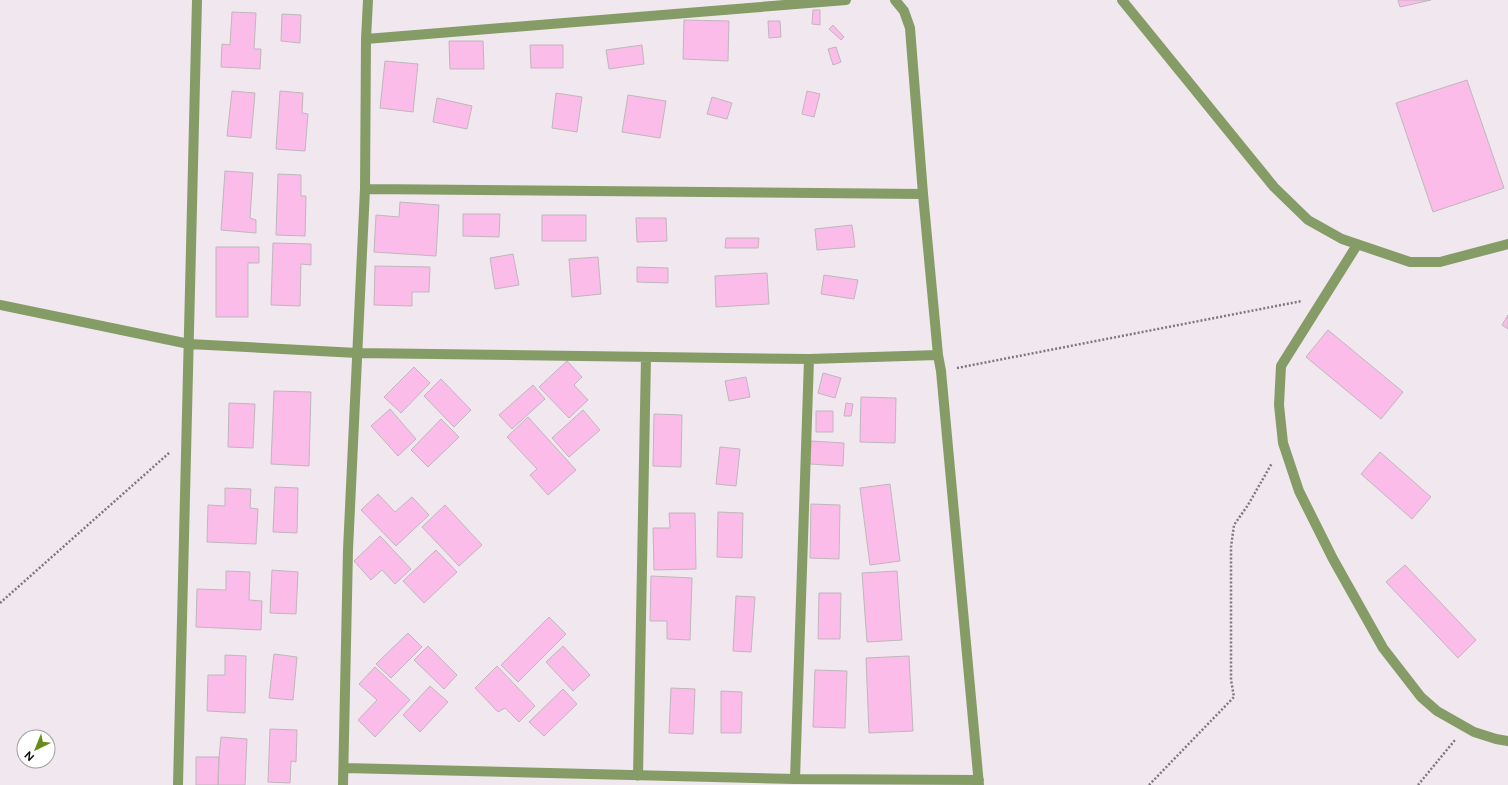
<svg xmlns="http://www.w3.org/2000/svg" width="1508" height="785" viewBox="0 0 1508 785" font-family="Figtree,sans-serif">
<rect width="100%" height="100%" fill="#f0e8ee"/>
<path fill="#fbbce9" stroke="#bfb7bc" d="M1398 0H1431L1400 7Z
M813 10H820V25L812 24Z
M232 12 256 13 254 49H261L260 69 221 67 222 44 230 45Z
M282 14 301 15 300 43 281 41Z
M684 20 729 21 728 61 683 59Z
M768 21H780L781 37 769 38Z
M833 25 844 37 841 40 829 29Z
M449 41H483L484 69H450Z
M530 45H563V68H531Z
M642 45 644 64 609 69 606 50Z
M836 47 841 62 833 65 828 49Z
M385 61 418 64 413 112 380 108Z
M1467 80 1504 188 1433 212 1396 103Z
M232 91 255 93 251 138 227 136Z
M280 91 303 93 302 113 308 114 305 151 276 149Z
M807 91 820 94 814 117 802 114Z
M556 93 582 97 577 132 552 128Z
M628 95 666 101 660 138 622 132Z
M712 97 732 103 727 119 707 114Z
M437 98 472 106 467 129 433 122Z
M225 171 253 173 250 218 256 220V233L221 230Z
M278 174 301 175V196H306L305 236 276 235Z
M400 202 439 205 436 256 374 252 376 215 399 217Z
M463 214H500L499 237 463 236Z
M542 215H586V241H542Z
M636 218H666L667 241 637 242Z
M852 225 855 247 817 250 815 229Z
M726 238H759L758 248H725Z
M273 243 311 244V265L301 264 300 306 271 305Z
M216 247H259V263H248V317H216Z
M513 254 519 285 495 289 490 258Z
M598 257 601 294 572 297 569 259Z
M375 266 430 267 429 292H412V306L374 305Z
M637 267 668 268V283L637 282Z
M767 273 769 304 716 307 715 276Z
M824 275 858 280 854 299 821 294Z
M1508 315V329L1502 325Z
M1328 330 1403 392 1381 419 1306 357Z
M567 361 582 377 574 385 588 400 569 418 539 387Z
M414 367 430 383 401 413 384 397Z
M823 373 841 378 835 398 818 393Z
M746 377 750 397 729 401 725 381Z
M441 379 471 410 454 427 424 396Z
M533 385 545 399 512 429 499 415Z
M274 391 311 392 309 466 271 464Z
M861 397 896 398 895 443 860 442Z
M229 403 255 404 253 448 228 447Z
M846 403 853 404 851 416H844Z
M390 409 416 439 398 456 371 426Z
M583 410 600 430 569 457 552 438Z
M816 411H833V432H816Z
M654 414 682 415 681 467 653 466Z
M528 417 576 470 548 495 530 475 537 469 507 437Z
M441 419 459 437 428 467 411 450Z
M811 441 844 443 843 466 810 464Z
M720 447 740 449 736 486 716 484Z
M1380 452 1431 497 1412 519 1361 474Z
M890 484 900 561 870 565 860 488Z
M275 487 298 488 297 533 273 532Z
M225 488 251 489 250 508 258 509 256 544 207 542 208 505 225 506Z
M378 494 395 512 412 497 429 515 396 546 361 510Z
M811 504 840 505 839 559 810 558Z
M445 505 482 545 459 566 422 527Z
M718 512 743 513 742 558 717 557Z
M669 513H695L696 569 654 570 653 528H670Z
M380 536 411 569 395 584 382 570 371 580 354 561Z
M436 550 457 572 424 603 403 581Z
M1405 565 1476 640 1458 658 1386 582Z
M272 570 298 572 296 614 270 613Z
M226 571 250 572 249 600 262 601 261 630 196 627 197 589 226 590Z
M897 571 902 640 867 642 862 573Z
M651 576 692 578 690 640 667 639V621H650Z
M819 593H841L840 639H818Z
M736 596 755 597 751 652 733 651Z
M549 617 566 634 518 682 501 665Z
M408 633 422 647 391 678 376 664Z
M428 646 457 675 444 689 414 660Z
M563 646 590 675 573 691 546 662Z
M274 654 297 657 293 700 269 698Z
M225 655 246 656 245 713 207 711 208 675H225Z
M909 656 913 731 869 733 866 658Z
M497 666 535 706 519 722 505 708 498 712 475 688Z
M375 667 410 700 375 737 358 720 377 700 359 684Z
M815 670 847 671 845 728 813 727Z
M430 686 448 702 420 732 403 715Z
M671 688 695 689 693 734 669 733Z
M563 689 577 704 544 736 529 722Z
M721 691 742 692 741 733H721Z
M270 729 297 730 296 762 291 761 290 783 268 782Z
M221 737 247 739 245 785H218L219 757Z
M196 757H219L218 785H196Z"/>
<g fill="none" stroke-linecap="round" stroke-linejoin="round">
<path stroke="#7d787c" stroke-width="2.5" stroke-dasharray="2 2" stroke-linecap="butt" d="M957 368 1302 301
M0 603 169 453
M1149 785 1234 697 1231 680V547L1234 525 1248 505 1272 463
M1418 785 1455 740"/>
<path stroke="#859c66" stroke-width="10" d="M1357 245 1281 366 1279 405 1283 443 1299 491 1333 559 1383 648 1421 697 1437 711 1474 732 1496 739 1508 741"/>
<path stroke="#859c66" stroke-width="10" d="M895 0 904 11 910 28 923 194 938 355 941 371 979 785
M1122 0 1274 187 1308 220 1342 239 1410 262H1440L1508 244
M366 39 846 0
M365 189 923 194
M0 305 189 344 357 353 809 359 938 355
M345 768 795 779 979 780
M638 776 646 357
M795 779 809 359
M178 785 197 0
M343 785 348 550 365 189 366 39 368 0"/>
</g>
<g transform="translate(36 749) rotate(223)"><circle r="19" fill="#ffffff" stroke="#9f9e9f"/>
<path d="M0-3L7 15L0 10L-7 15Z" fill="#668c17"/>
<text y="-6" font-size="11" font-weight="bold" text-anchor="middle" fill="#0f0d0f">N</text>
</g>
</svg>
